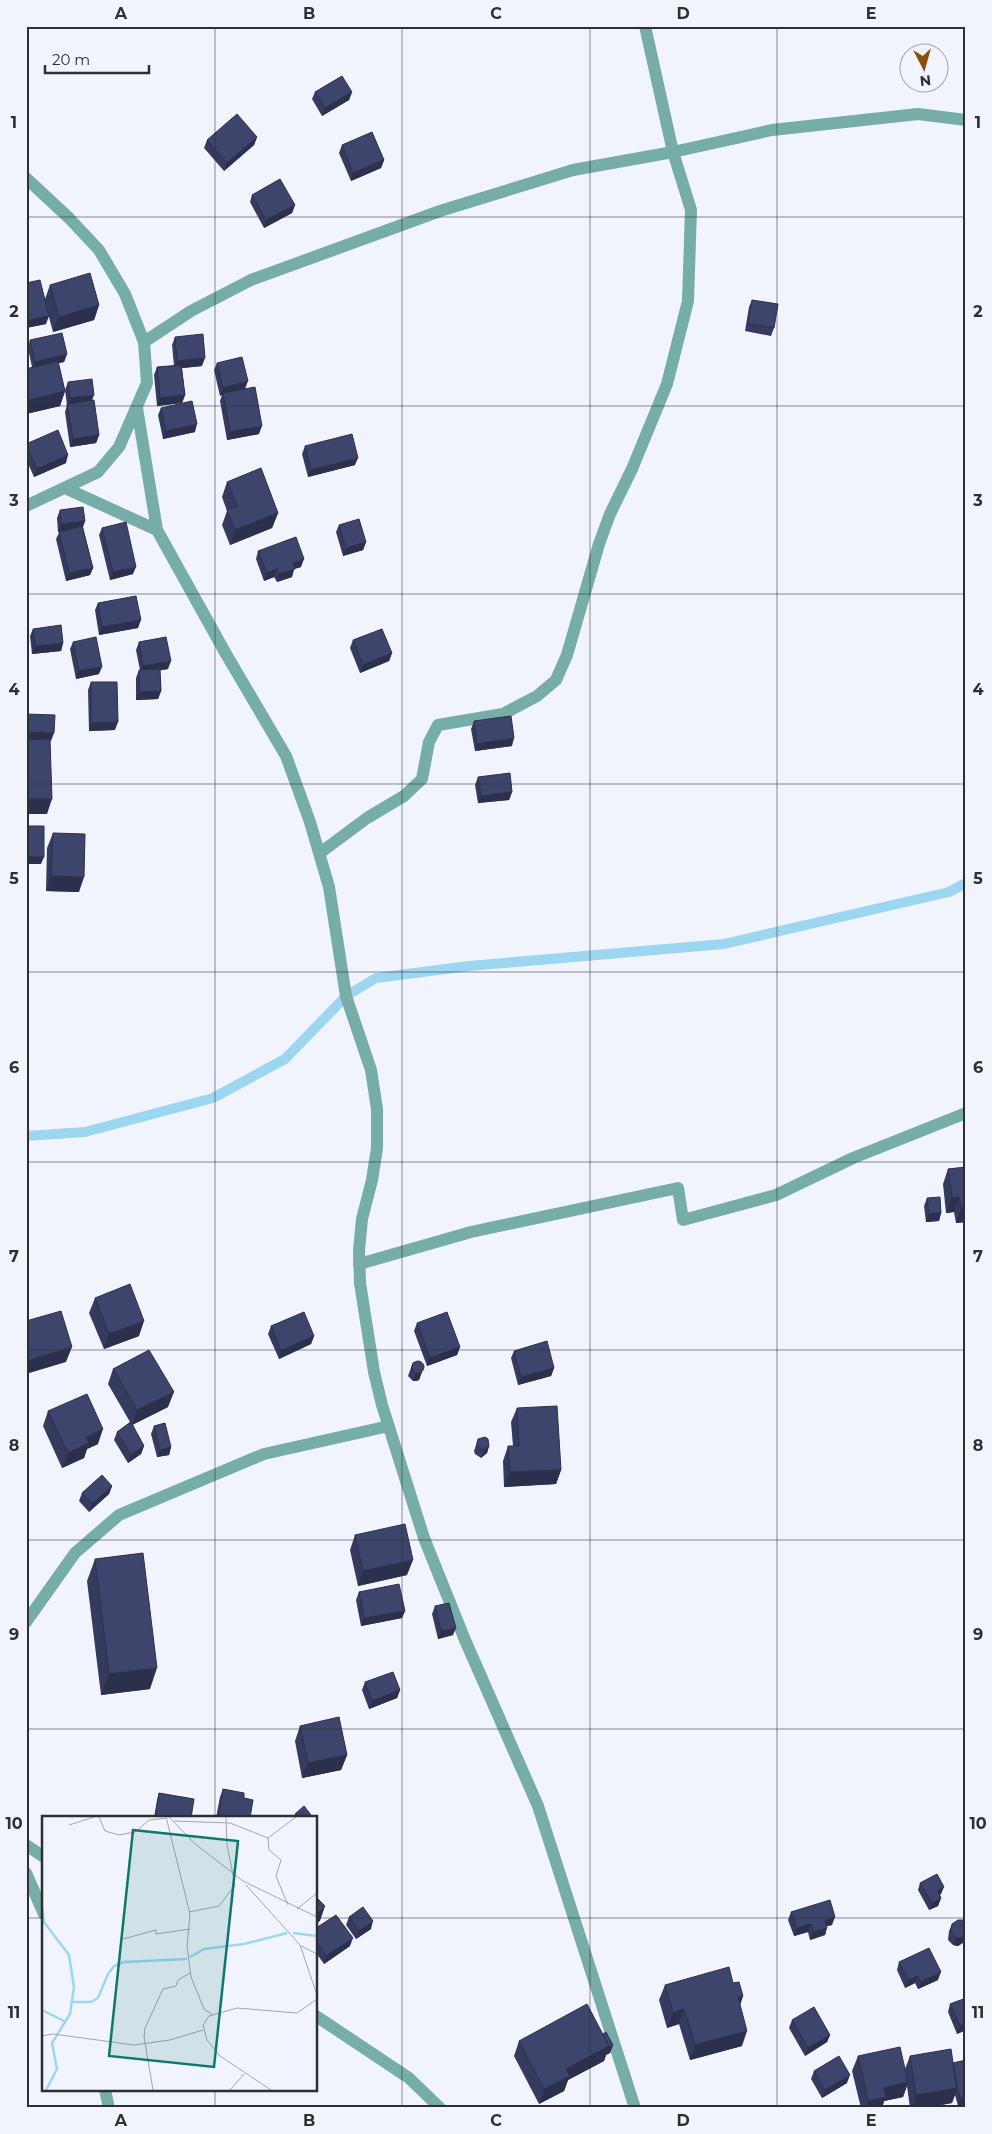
<svg xmlns="http://www.w3.org/2000/svg" width="992" height="2134" viewBox="0 0 992 2134" font-family="Montserrat,sans-serif">
<rect width="100%" height="100%" fill="#f2f4fd"/>
<g fill="none" stroke-linecap="round" stroke-linejoin="round">
<path stroke="#9dd6f0" stroke-width="10" d="M26 1136 85 1132 213 1098 285 1059 346 996 376 978 469 966 724 944 949 892 966 883"/>
<path stroke="#76ada6" stroke-width="12" d="M359 1264 471 1232 678 1188 683 1220 776 1195 853 1158 966 1113"/>
<path stroke="#76ada6" stroke-width="12" d="M26 178 69 218 99 250 125 294 144 342 147 383 119 447 98 472 26 506
M144 342 191 311 251 280 440 211 573 170 673 152 772 130 918 114 966 120
M137 408 157 530
M65 488 157 530 226 654 286 756 310 822 329 887 346 996 371 1070 377 1109V1148L372 1180 362 1219 359 1250 360 1283 374 1372 382 1405 424 1538 465 1640 538 1806 635 2108
M320 853 367 818 404 796 422 779 429 742 438 725 503 714 537 696 556 680 567 655 599 544 610 514 632 469 667 384 688 301 691 210 673 152 645 26
M26 1622 75 1553 119 1515 264 1454 389 1426
M26 1845 44 1857
M26 1873 44 1914
M316 2016 409 2078 440 2108
M105 2090 109 2108"/>
</g>
<path fill="#343b5e" d="M315 92H352L349 100 322 116 312 99Z
M257 137 254 145 224 171 204 148 207 140Z
M342 145 384 160 381 168 351 181 339 153Z
M252 195 295 205 292 213 264 228 250 202Z
M26 283 45 299 50 285 99 305 94 320 53 332 46 306V324L26 328Z
M752 300 774 328 771 336 745 331 749 307Z
M175 337 202 366 182 368 185 395 182 403 157 406 154 375 157 367 174 366 172 345Z
M30 340 67 354 64 362 58 363 65 391 60 406 26 414V369L32 367 28 348Z
M217 363 245 389 259 434 227 440 220 401 222 395 220 396 214 370Z
M68 382 92 401 99 435 96 443 70 447 65 412 67 405 65 390Z
M161 408 195 432 163 439 158 415Z
M26 444 66 463 34 477 26 459Z
M305 446 355 465 308 477 302 454Z
M227 482 278 513 272 528 230 545 222 525 227 511 222 497Z
M60 510 85 521 83 527 93 568 90 575 66 581 56 539 60 531 58 532 57 518Z
M339 525 366 542 363 550 343 556 336 532Z
M102 528 133 574 110 580 99 535Z
M258 551 301 567 294 569 292 577 277 582 274 577 264 581 256 559Z
M98 603 138 628 99 635 95 610Z
M33 629 63 643 61 651 32 654 30 636Z
M353 640 392 653 389 661 360 673 350 648Z
M73 642 99 674 76 679 70 649Z
M139 642 168 669 160 670 161 691 158 699 136 700V678L139 670H140L136 650Z
M91 682 115 730 89 731 88 690Z
M474 721 512 746 475 751 471 729Z
M478 777 512 792 509 800 478 803 475 785Z
M53 833 79 892 46 891 47 848Z
M966 1167V1222L956 1223 954 1212 946 1213 943 1184 948 1169Z
M927 1198 941 1213 939 1221 926 1222 924 1206Z
M95 1298 139 1336 104 1349 89 1313Z
M417 1323 460 1347 457 1355 427 1366 414 1331Z
M271 1326 314 1336 311 1344 279 1359 268 1334Z
M514 1351 554 1368 551 1376 518 1385 511 1358Z
M413 1362 424 1366 419 1380 416 1381H413L408 1376Z
M113 1369 168 1407 132 1425 144 1446 141 1454 128 1463 114 1440 117 1432 130 1422 108 1384Z
M517 1408 561 1470 556 1484 504 1487 503 1461 508 1446H513L511 1422Z
M48 1411 98 1444 87 1449 84 1458 62 1468 43 1426Z
M154 1426 171 1447 169 1455 157 1457 151 1434Z
M478 1439 489 1446 487 1453 481 1458 475 1454 474 1451Z
M112 1486 109 1494 89 1512 79 1501 82 1493Z
M355 1535 407 1575 358 1586 350 1550Z
M95 1559 150 1689 101 1695 87 1581Z
M359 1592 405 1611 402 1618 361 1626 356 1600Z
M435 1606 453 1635 438 1639 432 1614Z
M365 1682 400 1690 397 1698 369 1709 362 1690Z
M300 1726 347 1755 341 1770 302 1778 295 1741Z
M223 1789 244 1798 250 1818H216L220 1797Z
M159 1793 191 1818H154L157 1800Z
M920 1883 941 1894 940 1895 941 1898 938 1906 929 1910 918 1890Z
M791 1912 832 1925 827 1926 825 1935 810 1940 808 1932 794 1936 788 1920Z
M349 1917 371 1929 356 1939 346 1925Z
M952 1924 964 1942 958 1946 953 1945 948 1940 949 1931Z
M316 1928 350 1946 324 1964 316 1953Z
M899 1962 938 1980 918 1989 915 1983 905 1988 897 1970Z
M733 1983 743 1996 740 2005 742 2046 690 2060 679 2024 667 2028 659 2000 665 1985Z
M950 2004 966 2030 957 2034 948 2012Z
M792 2020 830 2035 827 2042 805 2056 789 2028Z
M603 2034 613 2045 610 2053 606 2055 604 2061 568 2080 564 2091 539 2104 514 2056 519 2041Z
M858 2056 905 2069 910 2056 953 2063 966 2060V2104L958 2106 955 2095 952 2103 925 2108H910L907 2086 903 2097 884 2101 882 2108H861L852 2071Z
M814 2071 847 2083 822 2098 811 2079Z"/>
<path fill="#2b304c" d="M352 92 349 100 322 116 325 108Z
M257 137 254 145 224 171 227 163Z
M384 160 381 168 351 181 353 173Z
M295 205 292 213 264 228 266 220Z
M99 305 94 320 53 332 59 317Z
M49 316 46 324 26 328V321Z
M67 354 64 362 33 369 35 362Z
M205 358 202 366 174 369 177 361Z
M248 381 245 389 223 393 222 395 220 396 223 388Z
M65 391 60 406 26 414V401Z
M94 395 91 403 67 406 70 398Z
M185 395 182 403 157 406 160 398Z
M197 424 195 432 163 439 166 431Z
M262 426 259 434 227 440 230 432Z
M99 435 96 443 70 447 73 439Z
M68 455 66 463 34 477 37 469Z
M358 458 355 465 308 477 311 470Z
M278 513 272 528 230 545 235 530Z
M85 521 82 529 58 532 61 524Z
M366 542 363 550 343 556 346 548Z
M304 559 301 567 294 569 292 577 277 582 279 574 293 563Z
M136 567 133 574 110 580 113 572Z
M93 568 90 575 66 581 69 573Z
M277 569 274 577 264 581 267 573Z
M141 620 138 628 99 635 102 627Z
M63 643 61 651 32 654 35 646Z
M392 653 389 661 360 673 363 665Z
M171 661 168 669 140 674 143 666Z
M102 667 99 674 76 679 79 671Z
M161 691 158 699 136 700 139 692Z
M118 722 115 730 89 731 91 723Z
M26 732 54 733 51 741 26 740Z
M514 738 512 746 475 751 477 744Z
M512 792 509 800 478 803 481 796Z
M26 799H52L47 814H26Z
M26 857H44L41 864H26Z
M51 876 84 877 79 892 46 891Z
M959 1197 954 1212 946 1213 952 1198Z
M961 1208H966V1222L956 1223Z
M941 1213 939 1221 926 1222 929 1214Z
M144 1321 139 1336 104 1349 109 1334Z
M314 1336 311 1344 279 1359 281 1351Z
M72 1347 66 1362 26 1374V1361Z
M460 1347 457 1355 427 1366 430 1358Z
M554 1368 551 1376 518 1385 521 1377Z
M422 1372 419 1380 416 1381H413L416 1373Z
M174 1392 168 1407 132 1425 137 1410Z
M103 1429 98 1444 87 1449 84 1458 62 1468 68 1453 86 1437Z
M144 1446 141 1454 128 1463 131 1455Z
M489 1446 487 1453 481 1458 484 1450Z
M171 1447 169 1455 157 1457 160 1450Z
M561 1470 556 1484 504 1487 510 1472Z
M112 1486 109 1494 89 1512 92 1504Z
M413 1560 407 1575 358 1586 363 1571Z
M405 1611 402 1618 361 1626 364 1618Z
M456 1628 453 1635 438 1639 441 1631Z
M157 1668 150 1689 101 1695 109 1674Z
M400 1690 397 1698 369 1709 372 1701Z
M347 1755 341 1770 302 1778 308 1763Z
M944 1887 941 1894 934 1898 937 1891Z
M941 1898 938 1906 929 1910 932 1903Z
M325 1906 320 1921 316 1924V1915Z
M835 1917 832 1925 823 1927 825 1920Z
M373 1921 371 1929 356 1939 359 1931Z
M811 1924 808 1932 794 1936 797 1928Z
M827 1928 825 1935 810 1940 813 1932Z
M966 1935 964 1942 958 1946 953 1945 956 1938Z
M353 1938 350 1946 324 1964 326 1956Z
M941 1972 938 1980 918 1989 921 1982Z
M918 1976 915 1983 905 1988 908 1980Z
M743 1996 738 2011V1997Z
M684 2009 679 2024 667 2028 673 2013Z
M966 2024V2030L957 2034 960 2026Z
M747 2031 742 2046 690 2060 695 2045Z
M830 2035 827 2042 805 2056 808 2048Z
M613 2045 610 2053 606 2055 604 2061 568 2080 564 2091 539 2104 544 2089 566 2069 609 2046Z
M850 2075 847 2083 822 2098 825 2090Z
M908 2082 903 2097 884 2101 882 2108H866L868 2101 884 2088Z
M957 2088 952 2103 925 2108H912L916 2095Z
M966 2097V2104L958 2106 960 2098Z"/>
<path fill="#3d456d" stroke="#2b304c" d="M342 76 352 92 325 108 315 92Z
M237 114 257 137 227 163 207 140Z
M372 132 384 160 353 173 342 145Z
M280 179 295 205 266 220 252 195Z
M90 273 99 305 59 317 50 285Z
M40 280 49 316 26 321V283Z
M752 300 778 304 774 328 748 324Z
M62 333 67 354 35 362 30 340Z
M203 334 205 358 177 361 175 337Z
M242 357 248 381 223 388 217 363Z
M58 361 65 391 26 401V369Z
M181 365 185 395 160 398 157 367Z
M92 379 94 395 70 398 68 382Z
M255 387 262 426 230 432 223 393Z
M94 400 99 435 73 439 67 404Z
M192 401 197 424 166 431 161 408Z
M58 430 68 455 37 469 26 445V444Z
M352 434 358 458 311 470 305 446Z
M261 468 278 513 235 530 227 510 237 506 227 482Z
M83 507 85 521 61 524 60 510Z
M359 519 366 542 346 548 339 525Z
M126 522 136 567 113 572 102 528Z
M82 526 93 568 69 573 59 532Z
M296 537 304 559 293 563 295 569 279 574 277 569 267 573 258 551Z
M136 596 141 620 102 627 98 603Z
M61 625 63 643 35 646 33 629Z
M382 629 392 653 363 665 353 640Z
M96 637 102 667 79 671 73 642Z
M166 637 171 661 143 666 139 642Z
M160 669 161 691 139 692V670Z
M91 682H117L118 722 91 723Z
M26 714 55 715 54 733 26 732Z
M511 716 514 738 477 744 474 721Z
M50 739 52 799H26V740Z
M510 773 512 792 481 796 478 777Z
M26 826H44V857H26Z
M53 833 85 834 84 877 51 876Z
M966 1167V1208H961L959 1197 952 1198 948 1169Z
M940 1197 941 1213 929 1214 927 1198Z
M130 1284 144 1321 109 1334 95 1298Z
M61 1311 72 1347 26 1361V1321Z
M304 1312 314 1336 281 1351 271 1326Z
M447 1312 460 1347 430 1358 417 1323Z
M547 1341 554 1368 521 1377 514 1351Z
M149 1350 174 1392 137 1410 113 1369Z
M412 1367a6 6 0 1 1 12 0a6 6 0 1 1-12 0Z
M87 1394 103 1429 86 1437 89 1443 68 1453 48 1411Z
M557 1406 561 1470 510 1472 508 1446H519L517 1408Z
M131 1422 144 1446 131 1455 117 1432Z
M165 1423 171 1447 160 1450 154 1426Z
M485 1437 488 1439 489 1446 484 1450 478 1446 477 1443 478 1439Z
M102 1475 112 1486 92 1504 82 1493Z
M405 1524 413 1560 363 1571 355 1535Z
M143 1553 157 1668 109 1674 95 1559Z
M399 1584 405 1611 364 1618 359 1592Z
M449 1603 456 1628 441 1631 435 1606Z
M393 1672 400 1690 372 1701 365 1682Z
M339 1717 347 1755 308 1763 300 1726Z
M223 1789 244 1793V1798L253 1800 250 1818H218Z
M159 1793 194 1799 191 1818H155Z
M304 1806 311 1815 308 1818H298L295 1814Z
M937 1874 944 1887 937 1891 941 1898 932 1903 920 1883Z
M316 1897 325 1906 316 1915Z
M830 1900 835 1917 825 1920 827 1928 813 1932 811 1924 797 1928 791 1912Z
M363 1907 373 1921 359 1931 349 1917Z
M336 1915 353 1938 326 1956 316 1941V1928Z
M958 1920H963L966 1923V1935L960 1938H956L951 1932 952 1924Z
M929 1948 941 1972 921 1982 918 1976 908 1980 899 1962Z
M729 1967 733 1983 739 1982 743 1996 738 1997 747 2031 695 2045 684 2009 673 2013 665 1985Z
M966 1998V2024L960 2026 950 2004Z
M587 2004 609 2046 566 2069 570 2076 544 2089 519 2041Z
M814 2007 830 2035 808 2048 792 2020Z
M606 2032 613 2045 609 2047V2046L603 2034Z
M900 2047 908 2082 884 2088 886 2097 868 2101 858 2056Z
M951 2049 957 2088 916 2095 910 2056Z
M839 2056 850 2075 825 2090 814 2071Z
M966 2060V2097L960 2098 956 2083 953 2063Z"/>
<path fill="none" stroke="#2e2f32" stroke-width="1" stroke-opacity="0.55" d="M215 26V1818M402 26V2108M590 26V2108M777 26V2108M26 217H966M26 406H966M26 594H966M26 784H966M26 972H966M26 1162H966M26 1350H966M26 1540H966M26 1729H966M26 1918H44M316 1918H966M215 2090V2108"/>
<g transform="translate(42 1816)">
<rect width="275" height="275" fill="#f2f4fd"/>
<path fill="none" stroke="#9dd6f0" stroke-width="2.5" d="M0 90 2 106 27 139 32 171 28 198 10 227 15 253 4 274M251 117 275 120M148 141 162 133 202 128 245 117M30 186H49L56 182 66 158 72 150 82 146 145 143M0 194 24 206"/>
<path fill="none" stroke="#a4a5ac" stroke-width="1" d="M57 1 63 15 77 19 93 16 107 4 125 2M124 1 148 98 145 130 149 161 162 193 171 199M127 1 152 27 201 65 275 101M132 5 188 7 226 22 254 1M27 9 52 1M226 22 227 34 239 44 234 60 246 89M204 69 258 129 275 179M255 93 275 77M147 96 177 90 193 69 185 29 184 1M81 123 114 114V118L148 113M259 130 275 138M0 220 11 218 92 229 128 224 161 214M111 274 102 221 103 212 121 173 134 170 136 164 148 157M188 274 202 258M229 274 178 240 165 224 161 209 167 200 195 192 255 197 275 183"/>
<path fill="#0f766e" fill-opacity="0.15" stroke="#0f766e" stroke-width="2.5" d="M91 14 196 25 172 251 67 240Z"/>
<rect width="275" height="275" fill="none" stroke="#2e2f32" stroke-width="2.5"/>
</g>
<rect width="992" height="2134" fill="none" stroke="#f2f4fd" stroke-width="55"/>
<g transform="translate(924 68) rotate(174)"><circle r="24" fill="#f2f4fd" stroke="#a4a5ac"/>
<path d="M0-4L9 19L0 12L-9 19Z" fill="#8d5011"/>
<text y="-8" font-size="14" font-weight="bold" text-anchor="middle" fill="#2e2f32">N</text>
</g>
<path d="M45 65v8h104v-8" fill="none" stroke="#2e2f32" stroke-width="2.5"/>
<text x="52" y="65" font-size="15" fill="#2e2f32" stroke="#f2f4fd" stroke-width="4" paint-order="stroke">20 m</text>
<rect x="28" y="28" width="936" height="2078" fill="none" stroke="#2e2f32" stroke-width="2"/>
<g font-size="16" text-anchor="middle" font-weight="bold" fill="#2e2f32">
<text x="121" y="19">A</text>
<text x="309" y="19">B</text>
<text x="496" y="19">C</text>
<text x="683" y="19">D</text>
<text x="871" y="19">E</text>
<text x="14" y="128">1</text>
<text x="978" y="128">1</text>
<text x="14" y="317">2</text>
<text x="978" y="317">2</text>
<text x="14" y="506">3</text>
<text x="978" y="506">3</text>
<text x="14" y="695">4</text>
<text x="978" y="695">4</text>
<text x="14" y="884">5</text>
<text x="978" y="884">5</text>
<text x="14" y="1073">6</text>
<text x="978" y="1073">6</text>
<text x="14" y="1262">7</text>
<text x="978" y="1262">7</text>
<text x="14" y="1451">8</text>
<text x="978" y="1451">8</text>
<text x="14" y="1640">9</text>
<text x="978" y="1640">9</text>
<text x="14" y="1829">10</text>
<text x="978" y="1829">10</text>
<text x="14" y="2018">11</text>
<text x="978" y="2018">11</text>
<text x="121" y="2126">A</text>
<text x="309" y="2126">B</text>
<text x="496" y="2126">C</text>
<text x="683" y="2126">D</text>
<text x="871" y="2126">E</text>
</g>
</svg>
